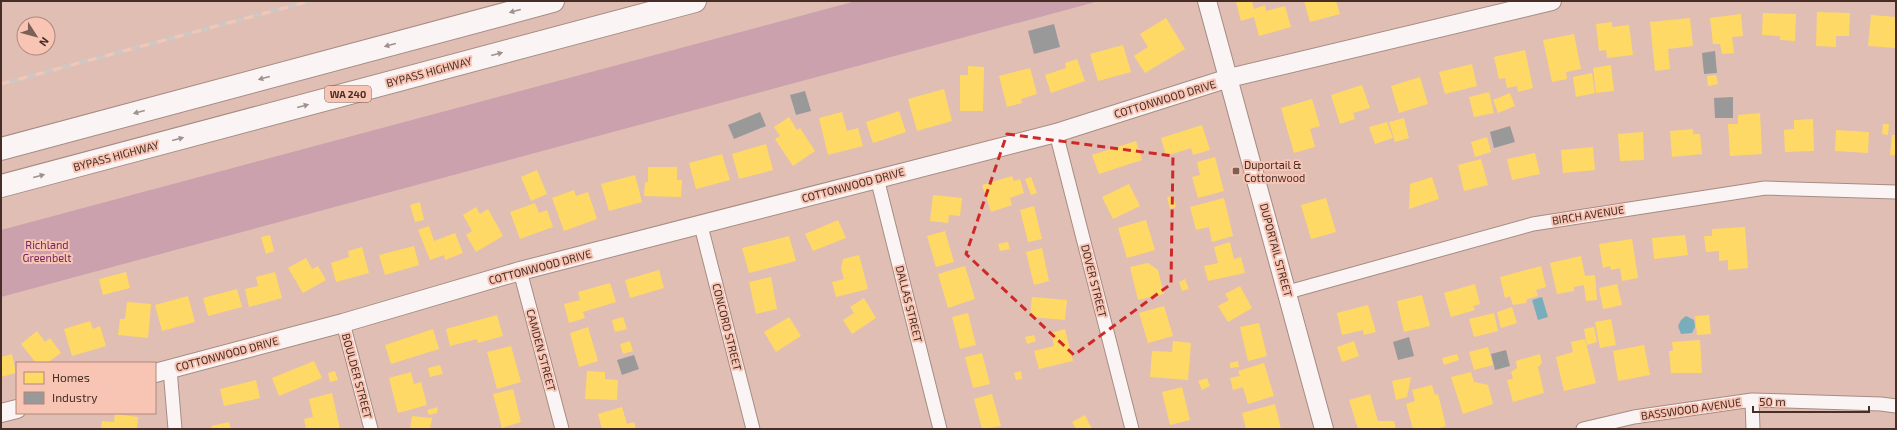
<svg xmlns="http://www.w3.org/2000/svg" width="1897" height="430" viewBox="0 0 1897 430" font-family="'Exo 2',sans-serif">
<rect width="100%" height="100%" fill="#e0beb3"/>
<path fill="#cba1ae" d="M856 1H1099L1 297V230Z"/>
<path fill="#78aebc" d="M1542 297 1548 317 1538 320 1532 300Z
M1686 316 1694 320 1695 327 1692 333 1681 334 1678 326 1681 320Z"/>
<path fill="#ffd966" d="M1239 1H1252L1254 9 1265 5 1266 11 1285 6 1291 27 1259 36 1254 17 1241 21 1236 2Z
M1304 1H1336L1340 14 1310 22Z
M1817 12 1850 13 1849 36H1836V47L1816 46Z
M1763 13 1796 14 1795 41 1780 40V36L1762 35Z
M1741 14 1743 36 1732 37 1734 53 1722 54 1720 44H1713L1710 18Z
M1871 15 1896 17 1895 48 1868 46Z
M1166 18 1185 49 1145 73 1134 56 1148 47 1140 34Z
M1690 18 1693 46 1668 49 1670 69 1655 71 1650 22Z
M1612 22V27L1629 25 1633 55 1607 58 1606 50 1599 51 1596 24Z
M1574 34 1581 69 1566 72 1567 79 1552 82 1543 40Z
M1123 45 1131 72 1098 81 1090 54Z
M1525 50 1533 88 1518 92 1517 86 1507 88 1505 78 1499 79 1494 57Z
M1077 59 1085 81 1051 93 1045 75 1066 68 1065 63Z
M1472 64 1477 86 1445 94 1439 72Z
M1611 65 1614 91 1596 93 1593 68Z
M968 66 984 67 983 111H960V75H968Z
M1030 68 1037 94 1021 99 1022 103 1007 107 999 76Z
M1592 73 1595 93 1576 97 1573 77Z
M1716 75 1718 84 1708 86 1707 76Z
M1420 77 1428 104 1399 113 1391 86Z
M1362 85 1370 108 1353 113 1355 119 1340 124 1331 95Z
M944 89 952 121 917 131 908 99Z
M1489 92 1494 113 1474 117 1469 97Z
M1510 93 1515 106 1498 113 1493 100Z
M1312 99 1320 126 1310 129 1315 147 1294 153 1281 108Z
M899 111 906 132 873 143 866 122Z
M842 112 847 131 858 128 863 146 828 155 819 118Z
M1760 113 1762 154 1730 156 1728 124H1738V115Z
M789 117 797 130 800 128 815 151 793 166 775 139 780 136 774 127Z
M1404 118 1409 138 1395 142 1389 122Z
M1813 119 1814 151 1785 152 1784 130 1794 129V120Z
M1387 122 1393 138 1375 144 1369 127Z
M1883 124H1889L1888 135 1882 134Z
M1202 125 1210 150 1193 155 1191 148 1166 156 1161 138Z
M1693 129V134H1700L1702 154 1672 157 1670 131Z
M1836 130 1869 132 1868 153 1835 151Z
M1643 132 1644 160 1620 161 1618 134Z
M1892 135H1896V155H1890Z
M1487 137 1491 152 1475 157 1471 142Z
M1136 141 1142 160 1099 174 1092 155Z
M766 144 773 170 739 179 732 154Z
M1593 147 1595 170 1563 173 1561 150Z
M1535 153 1540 174 1512 180 1507 159Z
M722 154 730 180 696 189 689 163Z
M1215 157 1224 191 1198 198 1192 177 1200 175 1197 162Z
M1481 159 1488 185 1464 191 1458 165Z
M648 167H677V180H682L681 197 644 196 645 182H648Z
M537 170 547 194 531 201 521 177Z
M635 175 642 202 609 211 601 184Z
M1012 176 1014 181 1020 179 1024 193 1010 198 1012 205 991 212 982 185Z
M1031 177 1037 193 1031 195 1025 179Z
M1432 177 1439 199 1409 209 1410 184Z
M1129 184 1140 206 1113 219 1102 197Z
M574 190 576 196 588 192 597 219 564 231 552 198Z
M933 195 962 198 960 216 949 215 948 223 930 221Z
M1173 196 1176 207 1170 209 1167 197Z
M1224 198 1233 236 1212 242 1209 227 1196 230 1190 207Z
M1326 198 1336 232 1311 239 1301 205Z
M420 202 424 220 415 222 410 205Z
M535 203 539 213 547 210 553 227 520 239 510 212Z
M1034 206 1042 239 1028 242 1020 210Z
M476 207 480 214 488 209 503 236 476 252 466 235 472 231 463 215Z
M838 220 846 238 813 251 805 234Z
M1146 220 1155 250 1127 258 1118 228Z
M429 226 434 241 455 233 463 253 445 260 444 255 430 260 418 230Z
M1745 227 1748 268 1728 270V260L1719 261V251L1706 252 1704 236H1712V229Z
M945 231 954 262 936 267 927 236Z
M270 235 274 251 266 254 261 237Z
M1685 235 1688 255 1654 259 1652 238Z
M789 236 796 261 749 273 742 248Z
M1632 239 1638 278 1622 281 1620 268 1611 270 1610 266 1603 268 1599 244Z
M1008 242 1010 249 1000 251 998 244Z
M1230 242 1234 259 1241 257 1245 273 1208 281 1204 266 1218 263 1214 247Z
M414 246 419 265 385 275 379 255Z
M362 247 369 273 336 282 331 263 349 257 348 251Z
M1042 248 1049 281 1034 285 1026 252Z
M859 255 868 289 836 297 832 282 844 279 841 269 843 259Z
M1581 256 1585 276 1595 275 1597 300 1586 301 1584 285 1574 287V291L1557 294 1550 263Z
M306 258 312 269 318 266 326 280 303 293 288 268Z
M1148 263 1158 270 1164 294 1138 300 1130 267Z
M965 266 975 299 948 308 938 274Z
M1541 266 1546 287 1536 290 1538 296 1527 299 1526 303 1513 305 1510 296 1505 298 1500 277Z
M659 270 664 288 630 298 625 280Z
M126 272 130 288 103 295 99 279Z
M275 272 282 298 249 307 245 289 258 286 256 277Z
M771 277 777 309 756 314 749 282Z
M1185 279 1189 289 1182 291 1179 282Z
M610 283 616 302 583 312 585 318 569 323 564 304 580 300 578 292Z
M1475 284 1480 304 1473 306 1475 310 1451 317 1444 293Z
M1617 284 1622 305 1603 309 1599 288Z
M1240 286 1252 308 1228 322 1218 306 1229 300 1225 294Z
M237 289 242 307 208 316 203 298Z
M1422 295 1430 326 1404 332 1397 301Z
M188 296 195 322 162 331 155 305Z
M1032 297 1067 300 1065 320 1030 317Z
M864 298 876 318 852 334 843 320 854 313 850 307Z
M127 302 151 304 148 338 118 335 120 319H125Z
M1368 305 1376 332 1364 335 1363 330 1342 335 1337 313Z
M1164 306 1173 336 1148 343 1139 313Z
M1512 307 1517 323 1501 328 1497 312Z
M968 313 976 345 960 349 952 317Z
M1494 313 1498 331 1474 337 1469 319Z
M497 315 503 336 478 343 477 339 450 346 446 329Z
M1709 315 1711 334 1697 335 1695 316Z
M623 317 627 329 615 332 612 320Z
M789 317 801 336 776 352 764 332Z
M1611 319 1616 345 1600 348 1595 322Z
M90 321 93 329 100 326 106 346 72 356 64 329Z
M1259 323 1267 356 1248 361 1240 327Z
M588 327 598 361 579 367 570 333Z
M1594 327 1597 342 1587 345 1584 329Z
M433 329 439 349 391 364 385 345Z
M1065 329 1073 361 1039 369 1034 351 1054 346 1051 333Z
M37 331 45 342 50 338 61 353 47 363H36L21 344Z
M1034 335 1036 341 1027 344 1025 337Z
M1585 339 1596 383 1564 391 1556 357 1573 352 1571 342Z
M1700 340 1702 373H1671L1669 351H1673L1672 342Z
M630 341 633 351 623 354 620 344Z
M1173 341 1191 343 1188 380 1150 377 1152 351 1172 352Z
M1354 341 1359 356 1342 362 1337 347Z
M1644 345 1650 375 1618 381 1613 351Z
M511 346 521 382 497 389 487 352Z
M1488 347 1493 365 1474 370 1469 352Z
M982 353 990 384 973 388 965 357Z
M12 354 16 373 1 377V357Z
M1457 354 1459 360 1444 365 1442 358Z
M1540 354 1542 363 1538 367 1544 393 1513 402 1507 380 1513 379 1511 372 1517 368 1516 361Z
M314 361 322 378 279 396 272 378Z
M1238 361 1239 367 1230 368V363Z
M1264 363 1274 396 1248 404 1241 381 1243 387 1233 390 1230 378 1240 376 1238 371Z
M440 365 443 374 430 377 428 368Z
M335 371 338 380 330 382 328 373Z
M587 371 605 372V379L618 380 617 400 585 399Z
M1021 371 1022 379 1016 380 1014 373Z
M411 372 414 384 421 382 427 405 398 413 389 378Z
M1471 372 1474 382 1488 385 1493 404 1463 414 1451 377Z
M1411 377 1407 397 1396 400 1392 381Z
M1207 378 1210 386 1202 390 1198 381Z
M256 380 260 398 224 406 220 389Z
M1432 385 1435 395 1438 394 1446 426 1436 429H1413L1406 404 1415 401 1412 390Z
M1182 387 1190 420 1170 425 1162 392Z
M513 389 521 422 502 428 493 394Z
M332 393 340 429H306L304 419 313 417 309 399Z
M992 394 1001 426 982 429 974 399Z
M1370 394 1378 421H1394L1396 429H1358L1349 400Z
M1275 404 1281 429H1246L1242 413Z
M438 407 437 413 429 415 427 410Z
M622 407 627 424 634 422 636 429H602L598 414Z
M115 414 138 417 137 429H101L102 421 114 422Z
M1085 415 1092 429H1076L1072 422Z
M412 416 432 418 430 429H410Z
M229 422 231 429H212L211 426Z"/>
<path fill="#999" d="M1054 24 1060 47 1034 54 1028 31Z
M1715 51 1717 73 1704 74 1702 53Z
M805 91 811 111 796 115 790 95Z
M1733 97V118H1715L1714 98Z
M760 112 766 126 734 139 728 125Z
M1510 126 1515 142 1494 148 1490 132Z
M1409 337 1414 356 1398 360 1393 342Z
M1506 350 1510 366 1495 370 1491 354Z
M634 355 639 369 622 375 617 360Z"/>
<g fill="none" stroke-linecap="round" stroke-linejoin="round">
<g stroke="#a68c84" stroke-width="15">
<path id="street" d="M1056 133 1132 429
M877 178 940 429
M701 226 753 429
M520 271 562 429
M1288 292 1533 224 1765 188 1896 192
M343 323 371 429
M170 369 175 429
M1752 400 1753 429
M1583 429 1634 417 1752 400 1881 404 1896 406"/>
</g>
<g stroke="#a68c84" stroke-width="20">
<path id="secondary" d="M1207 1 1324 429
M155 373 343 323 520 271 1056 133 1229 78 1552 1
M1 413 17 409"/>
</g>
<g stroke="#a68c84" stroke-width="24">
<path id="highway" d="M1 149 553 1
M1 186 695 1"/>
</g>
<use href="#street" stroke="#faf5f4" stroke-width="13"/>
<use href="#secondary" stroke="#faf5f4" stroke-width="18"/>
<use href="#highway" stroke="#faf5f4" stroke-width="22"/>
<g stroke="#d0c6c2" stroke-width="4.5">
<path id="rail" d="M1 84 310 1"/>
</g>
<use href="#rail" stroke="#f8c5b5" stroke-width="3" stroke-dasharray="9" stroke-linecap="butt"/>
</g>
<defs><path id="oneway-solid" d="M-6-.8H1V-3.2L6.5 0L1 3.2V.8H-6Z"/></defs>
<g fill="#a0918c">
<use href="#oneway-solid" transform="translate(515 11) rotate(165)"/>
<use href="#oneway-solid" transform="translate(390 45) rotate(165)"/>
<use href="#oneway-solid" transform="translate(497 54) rotate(-15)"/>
<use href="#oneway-solid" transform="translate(264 78) rotate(165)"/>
<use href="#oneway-solid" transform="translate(303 106) rotate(-15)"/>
<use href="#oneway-solid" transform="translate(139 112) rotate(165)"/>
<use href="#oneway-solid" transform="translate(178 139) rotate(-15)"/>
<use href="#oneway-solid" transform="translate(39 176) rotate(-15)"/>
</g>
<path fill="none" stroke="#cf2828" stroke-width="3" stroke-dasharray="8 5" stroke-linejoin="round" d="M1007 134 1173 156 1171 284 1074 355 966 254Z"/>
<rect fill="#7c6057" stroke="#f8c5b5" stroke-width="1.5" x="1232" y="167" width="8" height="8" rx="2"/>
<g text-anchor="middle" stroke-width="4" stroke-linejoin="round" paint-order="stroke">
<rect fill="#f8c5b5" stroke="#7b5b50" stroke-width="1" x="325" y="86" width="46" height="16" rx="3"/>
<g font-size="10" font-weight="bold" fill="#462d25">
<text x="348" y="98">WA 240</text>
</g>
<g font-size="11" fill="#462d25" stroke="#f8c5b5">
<text transform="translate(429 72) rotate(-15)" y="4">BYPASS HIGHWAY</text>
<text transform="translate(1165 99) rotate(-17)" y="4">COTTONWOOD DRIVE</text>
<text transform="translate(116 156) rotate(-15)" y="4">BYPASS HIGHWAY</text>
<text transform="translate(853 185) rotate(-15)" y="4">COTTONWOOD DRIVE</text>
<text transform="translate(1588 215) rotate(-9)" y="4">BIRCH AVENUE</text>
<text transform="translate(1276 250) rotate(75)" y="4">DUPORTAIL STREET</text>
<text transform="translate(540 267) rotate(-15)" y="4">COTTONWOOD DRIVE</text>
<text transform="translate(1094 281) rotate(76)" y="4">DOVER STREET</text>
<text transform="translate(909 304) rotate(76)" y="4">DALLAS STREET</text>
<text transform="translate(727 327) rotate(76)" y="4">CONCORD STREET</text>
<text transform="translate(541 350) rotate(75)" y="4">CAMDEN STREET</text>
<text transform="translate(227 354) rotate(-15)" y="4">COTTONWOOD DRIVE</text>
<text transform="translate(357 376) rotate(75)" y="4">BOULDER STREET</text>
<text transform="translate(1691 409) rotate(-8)" y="4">BASSWOOD AVENUE</text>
</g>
<g font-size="11" fill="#462d25" stroke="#f8c5b5" text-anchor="start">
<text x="1244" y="169">Duportail &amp;<tspan x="1244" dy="13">Cottonwood</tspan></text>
</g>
<g font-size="11" fill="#71275f" stroke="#f8c5b5">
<text x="47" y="249">Richland<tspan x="47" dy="13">Greenbelt</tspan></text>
</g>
</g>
<rect width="1897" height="430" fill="none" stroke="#462d25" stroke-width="4"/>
<rect x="16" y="362" width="140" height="52" fill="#f8c5b5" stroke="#b1887b"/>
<rect x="24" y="372" width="20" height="12" fill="#ffd966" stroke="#b1887b"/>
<text x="52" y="382" font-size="12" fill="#462d25">Homes</text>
<rect x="24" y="392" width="20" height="12" fill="#999999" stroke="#b1887b"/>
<text x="52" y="402" font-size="12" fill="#462d25">Industry</text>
<g transform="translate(36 36) rotate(126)"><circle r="19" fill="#f8c5b5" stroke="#b1887b"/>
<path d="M0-3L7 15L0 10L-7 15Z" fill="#7c6057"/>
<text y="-6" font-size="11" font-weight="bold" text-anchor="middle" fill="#462d25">N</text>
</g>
<path d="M1753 406v6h116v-6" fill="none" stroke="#462d25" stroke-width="2"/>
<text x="1759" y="406" font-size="12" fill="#462d25" stroke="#f8c5b5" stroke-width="3" paint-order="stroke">50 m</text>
</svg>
